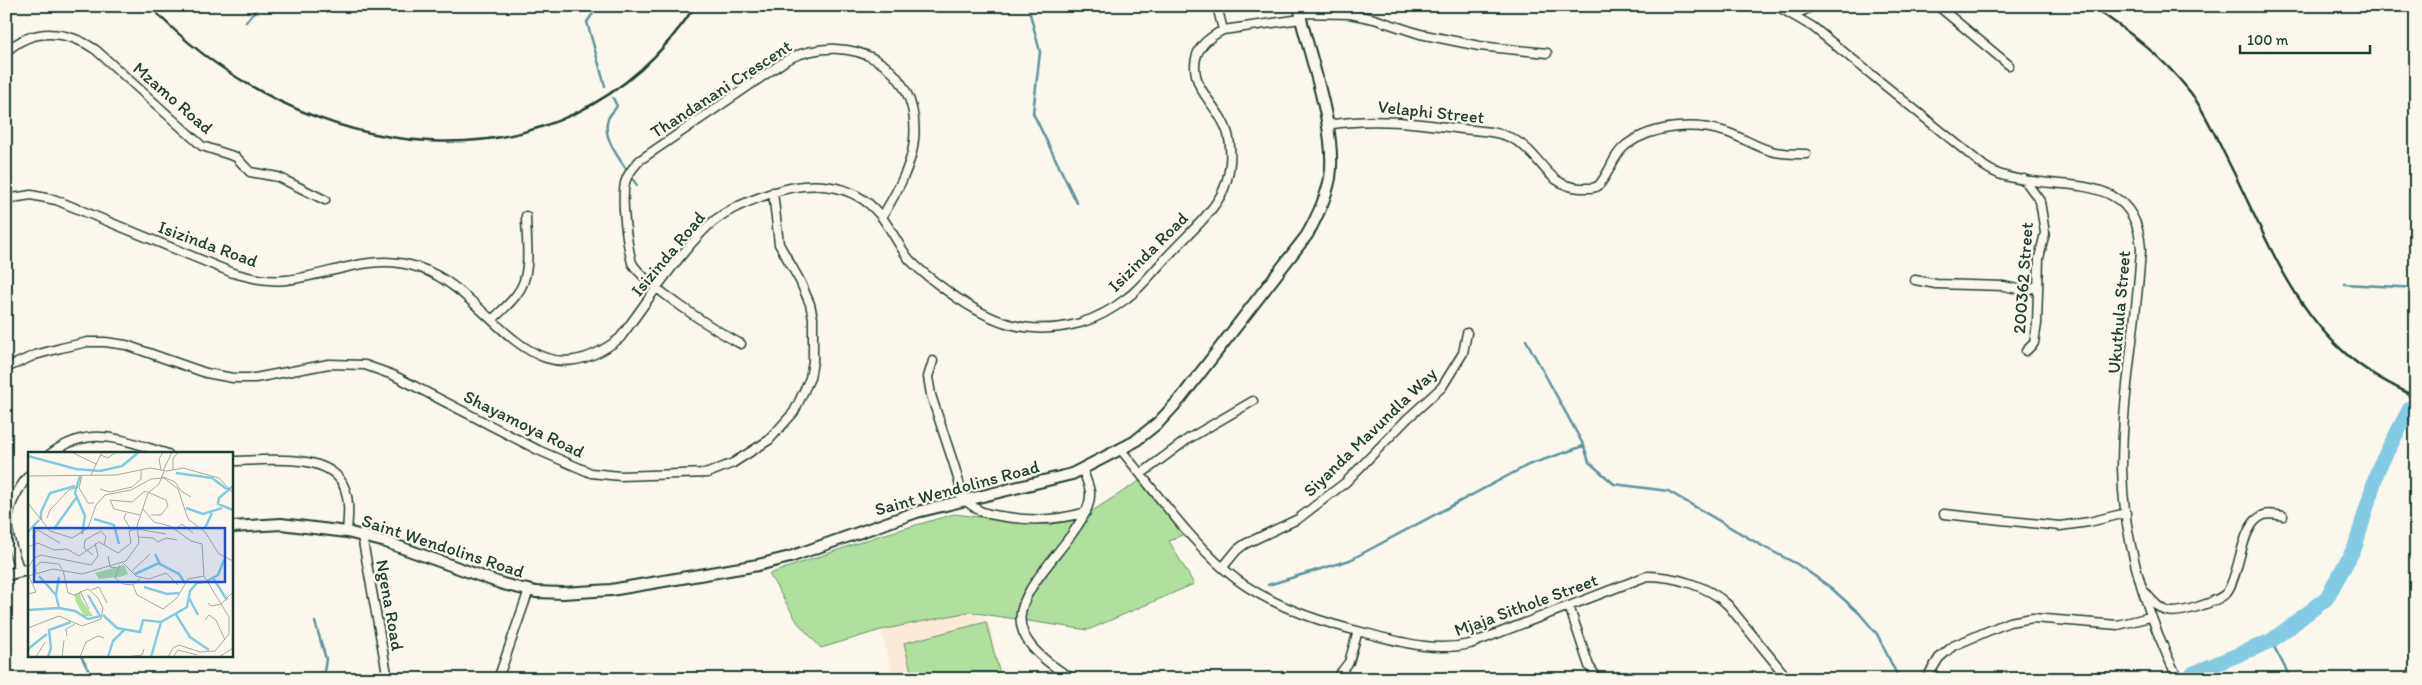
<svg xmlns="http://www.w3.org/2000/svg" width="2422" height="685" viewBox="0 0 2422 685" font-family="Itim,sans-serif">
<rect width="100%" height="100%" fill="#fbf7ec"/>
<filter id="ink" filterUnits="userSpaceOnUse"><feTurbulence type="fractalNoise" baseFrequency=".02" numOctaves="2"/><feDisplacementMap in="SourceGraphic" scale="10" xChannelSelector="R" yChannelSelector="G"/><feConvolveMatrix kernelMatrix="1 2 1 2 8 2 1 2 1" color-interpolation-filters="sRGB"/></filter>
<g filter="url(#ink)">
<path fill="#fbead8" d="M969 612 988 620 1003 679H894L881 630Z"/>
<path fill="#b0df9e" stroke="#688e69" d="M1141 480 1184 534 1169 541 1194 584 1088 630 969 612 881 630 821 648 798 623 769 574 875 537 954 514 1050 525 1089 513Z
M986 622 1001 679H913L904 643Z"/>
<g fill="none" stroke-linecap="round" stroke-linejoin="round">
<path stroke="#5a929d" stroke-width="2.5" d="M598 6 587 22 605 86
M1028 6 1040 52 1033 113 1077 203
M2165 10 2166 6
M246 22 258 6
M613 98 617 106C615 110 609 115 608 119 600 141 628 168 637 186
M2344 284 2416 288
M1526 340 1584 446 1589 462 1614 484 1668 491 1764 547 1797 564 1830 587 1859 613 1877 634 1899 679
M1268 585 1350 560 1528 465 1584 446
M315 622 326 659 323 679
M2271 641 2291 679
M81 656 93 679"/>
<path stroke="#82cbe3" stroke-width="15" d="M2192 674 2271 641 2326 599 2355 547 2378 469 2410 408"/>
<g stroke="#1f3d34" stroke-width="11">
<path id="minor" d="M1217 6 1223 30
M1777 6 1813 27 1984 166C1990 170 1997 174 2005 176 2058 192 2136 168 2141 249 2137 322 2122 394 2122 468 2123 541 2146 613 2178 679
M1938 6 2009 65
M1300 13 1350 14 1374 19 1420 34 1479 46 1547 53
M1794 15 1813 6
M6 52C33 27 67 30 96 50L202 146 236 157 250 172 278 177 325 200
M1327 125C1373 117 1417 123 1463 129 1480 131 1500 131 1515 140 1542 155 1546 186 1580 188 1587 188 1593 189 1598 186 1610 174 1612 156 1626 145 1653 125 1695 122 1726 132 1742 137 1759 149 1775 152 1785 154 1796 154 1806 154
M2024 179 2040 201 2045 233 2039 258 2037 324 2034 343 2026 351
M6 199 31 195 56 200 233 273C251 278 268 282 286 280 334 275 371 251 420 268 493 292 529 410 620 338 647 302 672 263 703 231 720 212 746 202 769 194 807 180 852 181 880 215 891 228 898 245 909 259 921 272 936 283 950 293 992 323 1028 337 1080 323 1097 318 1113 309 1127 298 1142 287 1154 270 1167 257 1185 237 1208 218 1221 195 1230 178 1233 153 1228 134 1221 108 1195 94 1195 66 1195 48 1208 38 1223 30L1301 19
M1915 280 1936 284 2004 286 2022 290 2030 289 2038 285
M492 320C500 312 510 304 517 294 533 274 526 240 526 216
M741 344C716 331 645 285 632 263 627 243 621 203 625 183 627 174 634 167 640 160L788 59C851 30 921 65 914 140 912 166 895 195 882 217
M933 361 928 377 931 395 955 468 964 500 980 511 989 514C1024 521 1052 522 1086 512
M6 368 35 355 61 348 88 342H105L126 345 206 373 233 378H255L329 364 365 365 393 375 538 450 591 473 620 476 708 473 733 463 769 440 794 412 810 378 813 361V318L810 304 800 281 779 244 773 192
M1121 450C1156 492 1198 553 1243 584 1282 610 1325 623 1369 634 1404 643 1435 652 1470 644L1647 576C1674 576 1709 586 1728 605L1788 679
M50 454C93 423 124 441 168 454
M231 461C263 461 332 450 345 489 350 503 348 517 347 532
M1141 474 1188 439 1253 401
M1944 514 2060 526 2089 522 2126 513
M362 536 388 679
M1223 567 1237 550 1245 544 1298 519 1346 482 1407 419 1442 387 1463 353 1467 333
M20 571C5 529 0 512 29 475
M2144 591C2150 598 2158 609 2167 611 2178 615 2221 601 2227 592 2241 573 2240 523 2264 515 2270 513 2278 515 2283 516
M1569 606 1589 666 1598 679
M498 679 529 590
M1073 679C985 626 1024 597 1072 534 1080 522 1091 508 1090 492 1089 485 1085 477 1083 470
M1336 679 1349 662 1358 631
M1926 679 1939 658 1953 646 2009 622 2033 618 2118 625 2150 617"/>
</g>
<g stroke="#1f3d34" stroke-width="14">
<path id="tertiary" d="M231 527 281 524 347 532 386 542 503 584 536 592 563 593 611 590 758 565 790 557 917 512 1072 474 1134 442 1159 422 1181 398 1307 235C1317 217 1326 199 1330 178 1337 134 1312 63 1301 19L1300 6
M6 575 29 569"/>
</g>
<use href="#minor" stroke="#fbf7ec" stroke-width="8"/>
<use href="#tertiary" stroke="#fbf7ec" stroke-width="10"/>
<path stroke="#1f3d34" stroke-width="2.5" d="M150 6C298 163 562 209 695 6
M2091 6C2129 31 2163 57 2191 93 2207 115 2218 142 2231 167 2263 231 2290 304 2345 353 2366 372 2391 385 2416 397"/>
</g>
</g>
<g text-anchor="middle" stroke-width="4.5" stroke-linejoin="round" paint-order="stroke">
<g font-size="18" fill="#1f3d34" stroke="#fbf7ec">
<text transform="translate(721 89) rotate(-33)" y="6">Thandanani Crescent</text>
<text transform="translate(173 98) rotate(41)" y="6">Mzamo Road</text>
<text transform="translate(1431 112) rotate(6)" y="6">Velaphi Street</text>
<text transform="translate(208 244) rotate(20)" y="6">Isizinda Road</text>
<text transform="translate(1148 252) rotate(-45)" y="6">Isizinda Road</text>
<text transform="translate(668 254) rotate(-50)" y="6">Isizinda Road</text>
<text transform="translate(2023 278) rotate(-86)" y="6">200362 Street</text>
<text transform="translate(2119 312) rotate(-85)" y="6">Ukuthula Street</text>
<text transform="translate(524 424) rotate(26)" y="6">Shayamoya Road</text>
<text transform="translate(1370 432) rotate(-44)" y="6">Siyanda Mavundla Way</text>
<text transform="translate(957 488) rotate(-15)" y="6">Saint Wendolins Road</text>
<text transform="translate(443 546) rotate(18)" y="6">Saint Wendolins Road</text>
<text transform="translate(390 605) rotate(80)" y="6">Ngena Road</text>
<text transform="translate(1526 605) rotate(-20)" y="6">Mjaja Sithole Street</text>
</g>
</g>
<g transform="translate(28 452)">
<rect width="205" height="205" fill="#fbf7ec"/>
<path d="M96 113 100 122 92 125 71 127 67 121ZM52 140 53 147 65 164H56L49 152 46 143Z" fill="#b0df9e"/>
<path fill="none" stroke="#82cbe3" stroke-width="2.5" d="M0 4 48 17 72 19 94 14 111 0M148 21 184 26 200 38M52 24 47 41 57 64 54 82M205 34 191 46 190 52 205 58M158 56 175 62 194 56M66 67 86 73 91 92M13 68V60L22 41 47 34M177 76 184 61M26 77 48 46M0 80 11 68M127 102 132 112 151 122 157 131M107 122 131 111M11 124 28 143 31 156M185 126 199 148M179 129 190 123 196 108M116 135 139 142 151 141M28 143 31 125M60 143 72 164M161 146 170 163M0 158 31 156 47 159 60 167 73 164M147 161 162 185 181 198M75 163 89 176 112 180 115 168 133 170 159 155 162 139 169 131 176 130M0 197 19 182M20 205 23 196 21 178 43 170M80 205 85 189 96 178M123 205 133 170"/>
<path fill="none" stroke="#a3ada2" stroke-width="1" d="M43 0 68 12M73 3 80 6 88 0M133 18 131 7 135 0M145 18V6L151 0M135 19 144 0M54 23 51 36 60 51H66M63 23 74 0M0 24 88 23 122 16 139 19 155 16 191 26 205 41M133 24 147 30 153 39 163 45M72 37 82 40 104 35 113 27V18M0 51 22 79 44 86 60 76 68 53 77 43 103 38 123 27 136 26 150 37 160 67 177 80 191 102 205 109M115 57 126 70 142 74 163 89 174 92 176 124 201 165V182L187 199 172 200 151 193 145 196 140 205M98 61 96 66 103 78M112 63 86 57 82 48 104 50 117 39 138 48 140 54 133 63H123M19 66 22 58 41 38 50 35M109 77 138 82M148 77 154 72 165 81M111 85 125 86 130 90 138 86 149 88M6 91 5 83 10 78 32 91M0 95 10 91 26 98 39 97 51 104 71 90 90 101 103 91 101 79 109 77M65 103 56 96 57 88 73 79 78 85 76 93M80 104 82 115 91 116M95 111 108 124 121 127 138 121 150 133M92 113 87 126 95 132 105 133M0 116 6 106 13 103 63 113 70 104 67 91M103 120 122 102M8 121 7 115 13 110 31 112 34 117M0 124 25 117 54 122 98 109 111 91 109 74 120 41 131 32 136 19M113 125 105 133 109 143 135 157 149 146 160 127 176 124M63 138 71 135 79 151M52 139 61 157M0 142 8 140 1 124M180 151 183 154 193 152 205 140M177 168 181 163 188 168 197 188M0 176 31 164 54 174 73 167 75 156 70 146 60 137 46 143 40 141 35 118M39 184 38 177 47 172M8 205 17 190M34 205 36 188M52 205 58 190 70 184 76 186M98 205 114 203 116 197M145 205 150 198 169 203M191 205 205 196"/>
<path fill="#1d4ed8" fill-opacity="0.15" stroke="#1d4ed8" stroke-width="2.5" d="M6 76H197V130H6Z"/>
<rect width="205" height="205" fill="none" stroke="#1f3d34" stroke-width="2.5"/>
</g>
<rect width="2422" height="685" fill="none" stroke="#fbf7ec" stroke-width="25"/>
<rect x="12" y="12" width="2397" height="660" fill="none" stroke="#1f3d34" stroke-width="2" filter="url(#ink)"/>
<path d="M2240 45v8h130v-8" fill="none" stroke="#1f3d34" stroke-width="2.5"/>
<text x="2247" y="45" font-size="15" fill="#1f3d34" stroke="#fbf7ec" stroke-width="4" paint-order="stroke">100 m</text>
</svg>
